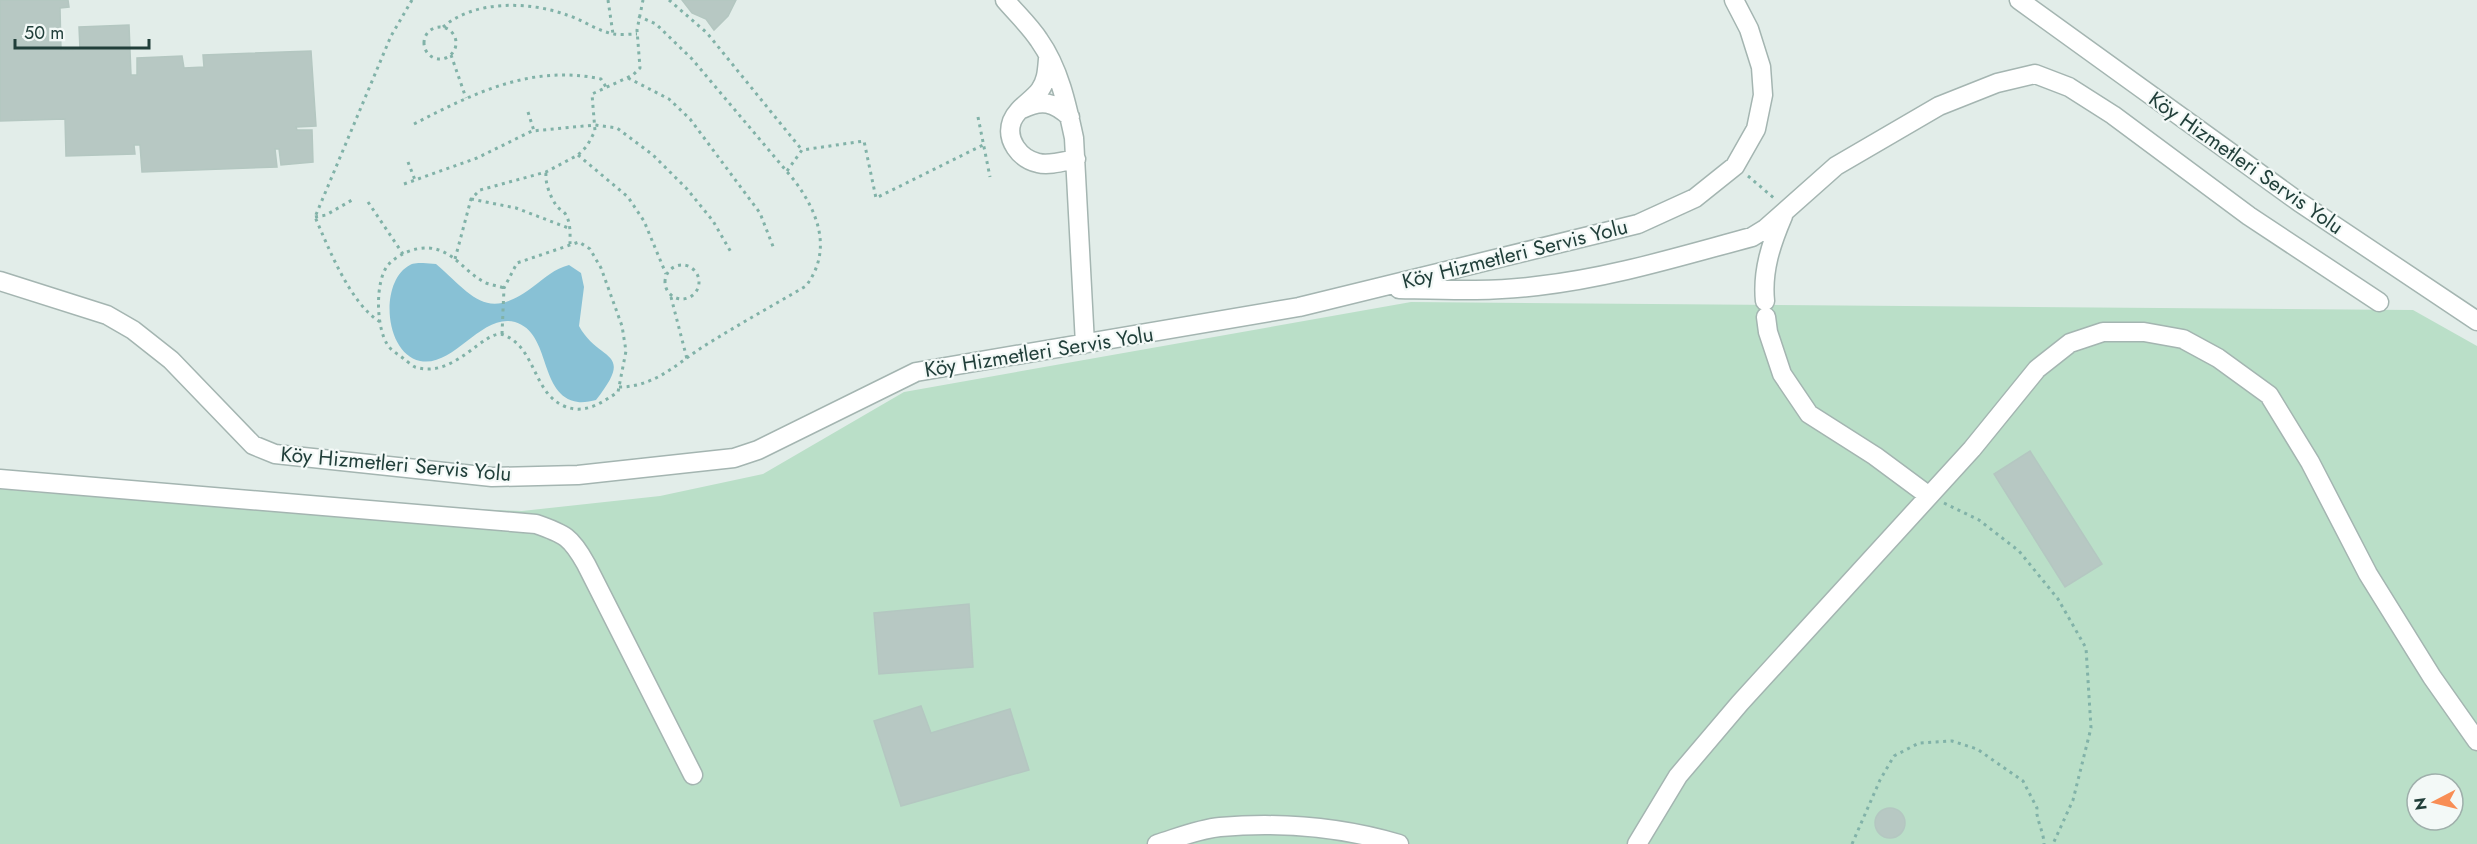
<svg xmlns="http://www.w3.org/2000/svg" width="2477" height="844" viewBox="0 0 2477 844" font-family="Jost,sans-serif">
<rect width="100%" height="100%" fill="#e2ede9"/>
<path fill="#badfc8" fill-rule="evenodd" d="M1411 302 2413 310 2477 346V844H0V489L44 493 522 511 660 496 763 474 904 392ZM2417 784H2453V820H2417Z"/>
<path fill="#88c1d5" d="M423 263 436 264C472 295 486 323 534 286 546 277 554 269 569 265L581 273 584 287 579 326C599 363 636 349 596 400 591 401 583 403 578 402 538 396 552 333 515 322 481 313 454 368 420 361 384 353 379 281 410 265 413 263 420 263 423 263Z"/>
<path fill="#b7c8c3" stroke="#b4c7c1" stroke-width="1.5" d="M0 0H68L69 7 60 8 61 50 80 49 79 27 129 25 131 75H137V58L182 56 184 68 204 67 203 55 311 51 316 126 296 127 297 130H312L313 162 281 165 279 149H275L277 167 142 172 140 145H134L135 154 66 156 65 119 0 121Z
M682 0H736L728 16 714 30 706 19 692 13Z
M2030 451 2102 564 2065 587 1994 474Z
M969 604 973 667 879 674 874 613Z
M921 706 931 733 1010 709 1029 770 901 806 874 721Z
M1875 823a15 15 0 1 1 30 0a15 15 0 1 1-30 0Z"/>
<g fill="none" stroke-linecap="round" stroke-linejoin="round">
<g stroke="#a4b5b1" stroke-width="21">
<path id="minor" d="M1005 0C1016 13 1030 26 1039 40 1059 68 1067 105 1074 138L1085 344
M2019 0 2299 202 2477 321
M1048 59C1047 70 1047 80 1040 90 1032 101 1017 108 1012 121 1005 140 1020 159 1038 163 1049 166 1065 161 1076 159
M1022 109C1042 99 1054 102 1070 117
M0 281 107 315 133 330 171 360 253 445 275 454 492 477 578 475 734 458 758 450 916 372 1299 307 1638 224 1695 198 1735 166 1756 129 1763 95 1761 67 1749 29 1734 0
M1399 289C1445 290 1491 292 1537 286 1610 278 1681 256 1752 237L1765 229 1836 166 1939 106 1997 83 2035 74 2069 87 2113 115 2249 216 2379 302
M1765 301C1762 271 1771 244 1783 216
M1766 317 1768 332 1782 374 1809 414 1875 456 1929 496
M0 479 536 524C565 534 571 537 586 564L693 775
M1157 844C1177 838 1199 829 1220 827 1279 822 1341 827 1399 844
M1637 844 1678 776 1740 703 1972 449 2037 369 2070 343 2103 332H2144L2183 339 2218 358 2269 395 2310 462 2368 574 2432 677 2477 741"/>
</g>
<path stroke="#81b2a8" stroke-width="3" stroke-dasharray="3 4.5" stroke-linecap="butt" d="M608 0 613 34
M669 0 707 33 802 150
M443 27C474 0 529 1 567 15 583 20 597 31 614 34 621 35 630 34 637 34
M424 43a16 16 0 1 1 32 0a16 16 0 1 1-32 0Z
M451 55 466 98
M628 78 669 99 690 119 760 213 774 249
M528 112 534 131
M978 117 990 177
M414 124C474 93 532 64 601 79L606 87
M578 155 628 197 644 221 666 274
M408 162 415 180
M787 171 802 150 864 141 876 198 983 145
M546 173C545 183 550 196 556 205 558 209 564 211 566 215 571 224 570 235 570 244
M1748 176 1775 199
M404 184 477 158 532 131 595 125 617 128 653 155 687 189 713 221 732 254
M471 199 516 208 571 229
M368 202 403 254
M315 217 326 215 352 200
M455 259 471 199 480 190 546 172 578 155 587 146 595 131 592 94 633 75 640 68 637 30 643 0
M665 282a17 17 0 1 1 34 0a17 17 0 1 1-34 0Z
M671 297 687 359
M380 322C350 303 329 249 315 217L391 36 412 0
M502 334 504 288 517 263 579 242 590 249 601 268 622 326 626 351 618 392C601 403 585 415 564 406 533 393 536 348 504 335 485 327 455 380 415 367 411 365 407 361 404 359 398 354 390 350 387 344 376 326 375 281 388 265 398 254 415 247 429 248 454 250 465 273 486 283 492 285 498 286 504 288
M619 387C657 387 679 361 709 343 741 323 774 305 806 286 833 250 818 212 794 180L692 59 656 24 638 16
M1944 503 1979 520 2019 551 2058 599 2086 648 2091 728 2073 800 2053 844
M1852 844 1880 780 1894 756 1919 743 1952 741 1977 749 2023 781 2037 808C2035 817 2044 832 2044 844"/>
<use href="#minor" stroke="#fff" stroke-width="18"/>
</g>
<g text-anchor="middle" stroke-width="4.5" stroke-linejoin="round" paint-order="stroke">
<g font-size="21" fill="#213f3a" stroke="#f3f9f7">
<text transform="translate(2246 163) rotate(35)" y="7">Köy Hizmetleri Servis Yolu</text>
<text transform="translate(1515 254) rotate(-14)" y="7">Köy Hizmetleri Servis Yolu</text>
<text transform="translate(1039 352) rotate(-9)" y="7">Köy Hizmetleri Servis Yolu</text>
<text transform="translate(396 464) rotate(5)" y="7">Köy Hizmetleri Servis Yolu</text>
</g>
</g>
<g transform="translate(2435 802) rotate(263)"><circle r="28" fill="#f3f9f7" stroke="#9fafab" stroke-width="1.5"/>
<path d="M0-4.5L10 22L0 15L-10 22Z" fill="#f88e55"/>
<text y="-9" font-size="16" font-weight="bold" text-anchor="middle" fill="#213f3a">N</text>
</g>
<path d="M15 39v9h134v-9" fill="none" stroke="#213f3a" stroke-width="3"/>
<text x="24" y="39" font-size="18" fill="#213f3a" stroke="#f3f9f7" stroke-width="4.5" paint-order="stroke">50 m</text>
</svg>
